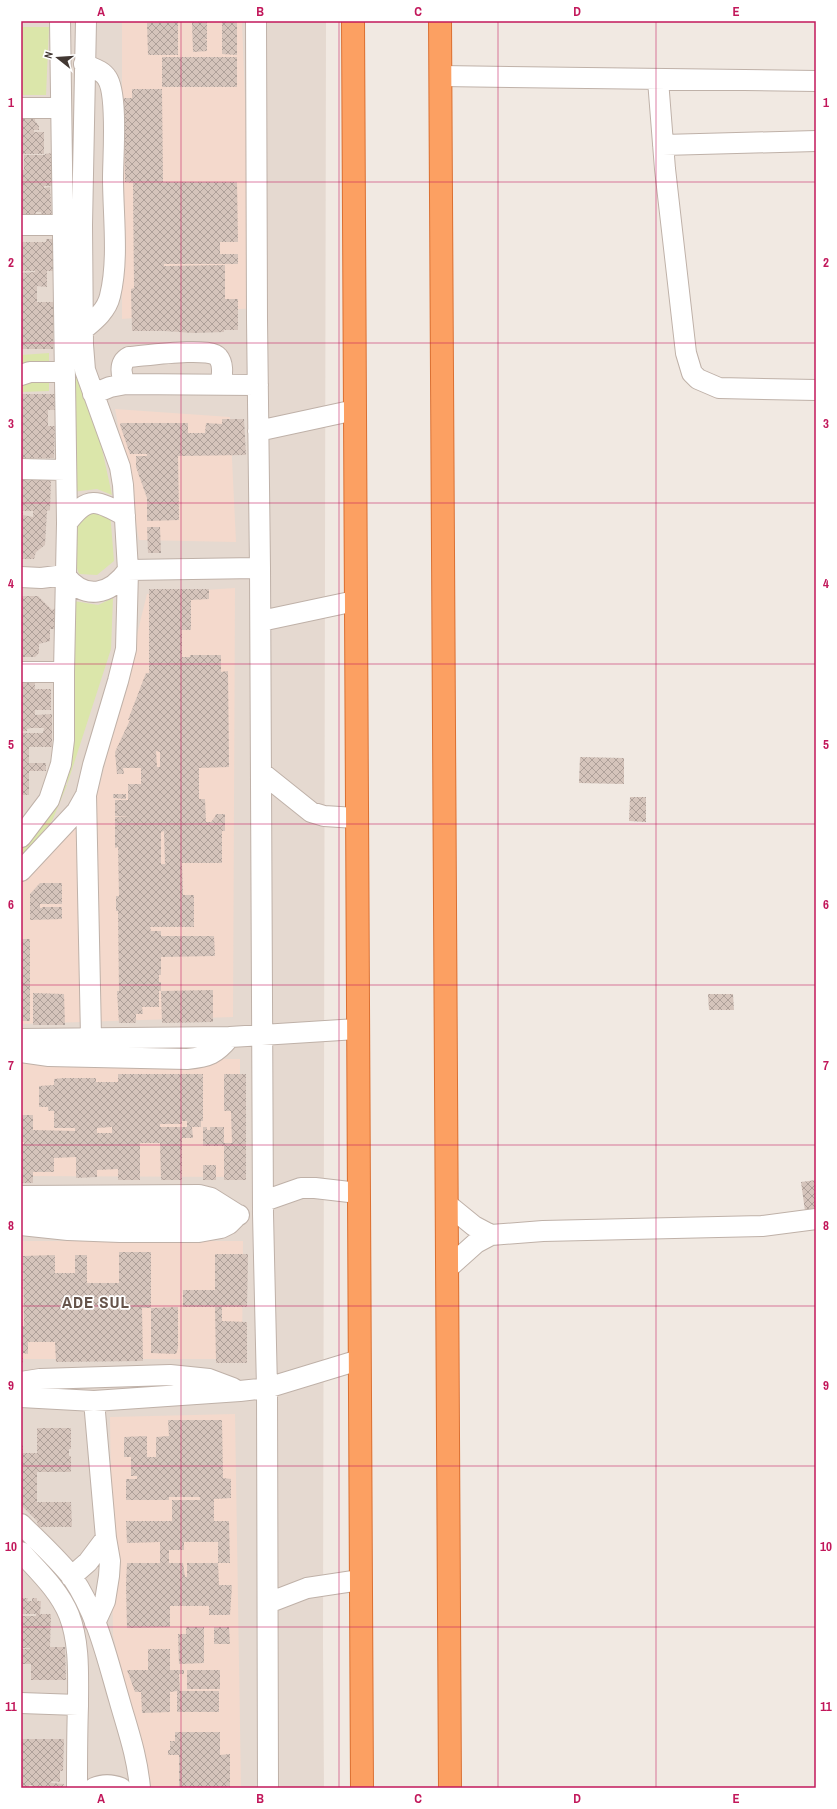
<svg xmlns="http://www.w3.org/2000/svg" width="837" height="1809" viewBox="0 0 837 1809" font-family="'Archivo Narrow',sans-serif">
<defs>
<pattern id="building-cross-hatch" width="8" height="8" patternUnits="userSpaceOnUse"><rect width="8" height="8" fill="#d5c4bb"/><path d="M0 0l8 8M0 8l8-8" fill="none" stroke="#aea099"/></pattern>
</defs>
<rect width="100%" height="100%" fill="#f1e9e2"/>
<path fill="#e5d9d0" d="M21 21H326L323 1646 324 1788H21Z"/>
<path fill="#f4d9cc" d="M122 21H242L253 308 122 319Z
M115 409 230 417 236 542 139 540Z
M235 588 233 1017 21 1024V884L100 784 147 594Z
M21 1059H240V1177L21 1176Z
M21 1241H243L242 1359H21Z
M235 1414 241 1788H147L113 1635 110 1417Z"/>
<path fill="#dbe6aa" d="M21 27H49L46 95H21Z
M69 297 112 495 97 489 72 492Z
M49 353V391L21 392V355Z
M87 509 110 512 114 561 97 575 79 574 70 547 73 520Z
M113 598 111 649 67 785 52 821 21 857V843L60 785H67L74 601 98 605Z"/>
<path fill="url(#building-cross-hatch)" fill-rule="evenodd" d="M178 22V55H148L147 23Z
M192 22H207V39L204 40H207V51L193 52Z
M222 22H237V55L222 54Z
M162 57H237V87H162Z
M132 89H162L163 182H237L238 242H220V254H238V264H164V266L225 265V299H238V330H224V332L194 333 164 331H132L131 289 134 288 133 183 125 182 124 118V98H132Z
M21 117H35V121L39 126V130H34V132H44V154H21Z
M52 153V186H44V188L50 187 52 218H41V212H36V219H21V170H24V155H45V154Z
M46 239H53V271H47V287L37 286V302H53V349H21V273L35 272V271H21V242H46Z
M21 394H56L55 410H48V426H55L54 458H21Z
M222 419H244L246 455 178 456 179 520 147 521V498L136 467V456H147V454H130L120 425 121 423H188V433H205L206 423 222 424Z
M21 478H51L50 510 47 511 45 545 36 552 34 559H21ZM23 511H33V517L23 515Z
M147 527H160L161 553H148Z
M149 589H209V599L191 600V630H182V657H190V655H221V672L228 671 229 767 199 768V799H205L206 822H211L215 817 216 814H225V831H222V863H182L183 895H194V927H150L151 931H161V936H214L215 956 161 957V975H159V982H161V991H159V1007H142L143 1014H136V1023H119L117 991H119L118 911H116V896H119L118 847 115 848V817L131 816H115V800H128V784H141V768H123L124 774H117L115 752 130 720H128L146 673H149ZM156 751 160 752V767H157ZM164 831 165 864H161V832Z
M21 596H38L52 610 55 608V629H50V641L39 644V653L35 657H21Z
M21 683H35V689H51V710H35V715L52 714V747H29V763H46V771H29V795H21V733H43L44 728H31L27 729V731H21Z
M580 757 624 758V784L579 783Z
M113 794H126V799L113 798Z
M630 797H646V822L629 821Z
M40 883H62V904H40V908H42V907H62V919L30 920V894Z
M21 939H30V1021H21Z
M213 990V1022L162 1023 161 991Z
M33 993 64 994 65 1025H33Z
M708 994H733L734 1010H709Z
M118 1074H203V1121H201V1127H192L193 1138H182V1180H161L160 1143H140V1180H118V1169L97 1170V1177L76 1178V1157L54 1158V1172H33V1183H21V1144H24V1142H21V1115H33V1130L75 1131V1128H54V1111H48V1107H39V1086L54 1085V1079L64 1078H96V1082H118ZM182 1121H187V1127H160V1124H182ZM112 1127V1133H97V1128Z
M224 1074H246V1180H224V1146H203V1127H207V1130H210V1127H224V1143H232L231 1111H224Z
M203 1165H216V1180H203Z
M816 1180V1209L805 1211 801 1182Z
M119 1252H151V1308H142L143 1361 56 1362 55 1342H28V1354L23 1353V1363H21V1326H24L23 1256 55 1255V1273H75V1255H87V1283H119Z
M215 1254H248L247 1307H222V1321L247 1322V1363H216L215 1307H183V1290H215Z
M178 1307V1348L176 1354 151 1353V1308Z
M168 1420H222L223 1478 231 1479V1498L214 1499V1521H229L230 1563H218L219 1585H232L230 1615H209V1606H170V1627L127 1628 126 1585 127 1563H160V1542L127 1543 126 1521H172V1500H200V1497H169V1500H126V1479H137V1476H131V1457H124V1437L147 1436V1457H156V1437L169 1436ZM184 1542H218V1563H187V1577H185L183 1563H169V1550H184Z
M37 1428H71V1449H69V1456H71V1472H37V1502H71L72 1527H38L37 1521 21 1505V1445H23V1453H37Z
M21 1598H28L27 1601H32V1598H37V1601H41L40 1614H51L50 1647H65L66 1680H31V1664H21V1649H30V1648H21V1616H36V1614H21Z
M186 1627H204V1663L179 1664 178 1634H186Z
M214 1627H229L230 1644H214Z
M148 1649H170V1670H184V1674H179L180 1691H219V1712H177V1691L170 1692V1712L142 1713 141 1692H135L127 1670H148Z
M187 1670H220V1689H187Z
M175 1732H220V1755L230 1754V1788H179V1755H168V1750H170V1741H175Z
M21 1739H64L63 1771H60V1782L52 1781 51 1783 64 1784 62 1788H32V1785H29V1788H21Z"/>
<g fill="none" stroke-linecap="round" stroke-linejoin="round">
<g stroke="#bfb1a8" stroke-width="22">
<path id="minor" d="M256 21 257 319 260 568 263 1214 267 1388 268 1788
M84 64C92 68 102 70 107 78 118 94 113 156 113 178 113 215 119 260 110 296 107 310 95 320 84 329
M441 76 816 81
M658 80 665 169 686 353 692 373 698 379 719 388 816 390
M21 108H61
M663 145 816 141
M21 225H64
M21 375 30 372H64
M126 384C121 376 118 363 129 357 144 356 210 346 218 357 224 364 222 375 221 384
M93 394 110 387 126 384 258 385
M258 431 355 410
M21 469 65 470
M67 523C88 495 97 500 125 516
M21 577 41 578 65 575C85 601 110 595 128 570L260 568
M261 621 355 601
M21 672H64
M261 772 311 812 324 816 356 818
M86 795 91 1037
M21 837 49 800 61 764 64 740V672L67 523 60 21
M21 871 77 811 86 795 93 765 118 681 126 649 128 570 123 485 120 467 85 370 83 345 82 225 86 21
M21 1039 230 1037 357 1029
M21 1052 49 1056 187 1059C209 1057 216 1054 230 1037
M21 1196 199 1195 211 1198 238 1215 229 1224 221 1228 199 1232H120L68 1230 21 1225
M264 1201 301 1188H315L358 1193
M447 1204 474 1226 491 1235
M21 1214 239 1215
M447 1269 476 1243 491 1235 543 1231 762 1226 816 1219
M21 1382 40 1379 170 1375 209 1379 233 1388
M21 1397 94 1401 240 1391 267 1388 359 1360
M94 1401 106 1538 110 1561 109 1576 105 1601 95 1623
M21 1524C37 1540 59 1560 72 1577 97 1613 107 1658 119 1699 128 1731 137 1755 140 1788
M21 1552C38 1571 59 1590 69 1615 80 1643 78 1676 78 1706 77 1733 77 1761 77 1788
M71 1577 88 1562 106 1538
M268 1603 307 1588 360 1580
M21 1703 78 1705
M94 1788C103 1784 111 1784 121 1788"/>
</g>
<g stroke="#db7032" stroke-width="24">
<path id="highway" d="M353 21 362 1788
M440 21 450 1788"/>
</g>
<use href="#minor" stroke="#fff" stroke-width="20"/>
<use href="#highway" stroke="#fca062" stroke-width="22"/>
</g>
<path fill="none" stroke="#c2185b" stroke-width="1" stroke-opacity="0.55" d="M181 21V1788M339 21V1788M498 21V1788M656 21V1788M21 182H816M21 343H816M21 503H816M21 664H816M21 824H816M21 985H816M21 1145H816M21 1306H816M21 1466H816M21 1627H816"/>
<g text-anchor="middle" stroke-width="3.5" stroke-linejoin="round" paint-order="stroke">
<g font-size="17" font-weight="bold" letter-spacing="1" fill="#65534a" stroke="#fff">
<text x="96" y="1308">ADE SUL</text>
</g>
</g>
<rect width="837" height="1809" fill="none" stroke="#ffffff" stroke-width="44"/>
<g transform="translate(58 58) rotate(287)" stroke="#ffffff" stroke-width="3" paint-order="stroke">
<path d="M0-3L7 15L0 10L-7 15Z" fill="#423833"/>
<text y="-6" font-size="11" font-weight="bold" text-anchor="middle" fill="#423833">N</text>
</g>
<rect x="22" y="22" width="793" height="1765" fill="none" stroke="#c2185b" stroke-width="1.5"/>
<g font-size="13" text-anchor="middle" font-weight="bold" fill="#c2185b">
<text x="101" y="16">A</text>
<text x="260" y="16">B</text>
<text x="418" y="16">C</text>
<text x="577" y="16">D</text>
<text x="736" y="16">E</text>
<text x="11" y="107">1</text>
<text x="826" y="107">1</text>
<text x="11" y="267">2</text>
<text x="826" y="267">2</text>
<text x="11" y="428">3</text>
<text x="826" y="428">3</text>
<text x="11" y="588">4</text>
<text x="826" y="588">4</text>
<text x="11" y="749">5</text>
<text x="826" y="749">5</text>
<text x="11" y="909">6</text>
<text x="826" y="909">6</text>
<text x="11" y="1070">7</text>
<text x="826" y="1070">7</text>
<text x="11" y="1230">8</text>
<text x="826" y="1230">8</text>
<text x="11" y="1390">9</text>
<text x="826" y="1390">9</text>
<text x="11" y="1551">10</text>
<text x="826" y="1551">10</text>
<text x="11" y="1711">11</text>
<text x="826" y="1711">11</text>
<text x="101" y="1803">A</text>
<text x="260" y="1803">B</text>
<text x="418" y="1803">C</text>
<text x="577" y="1803">D</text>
<text x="736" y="1803">E</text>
</g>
</svg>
